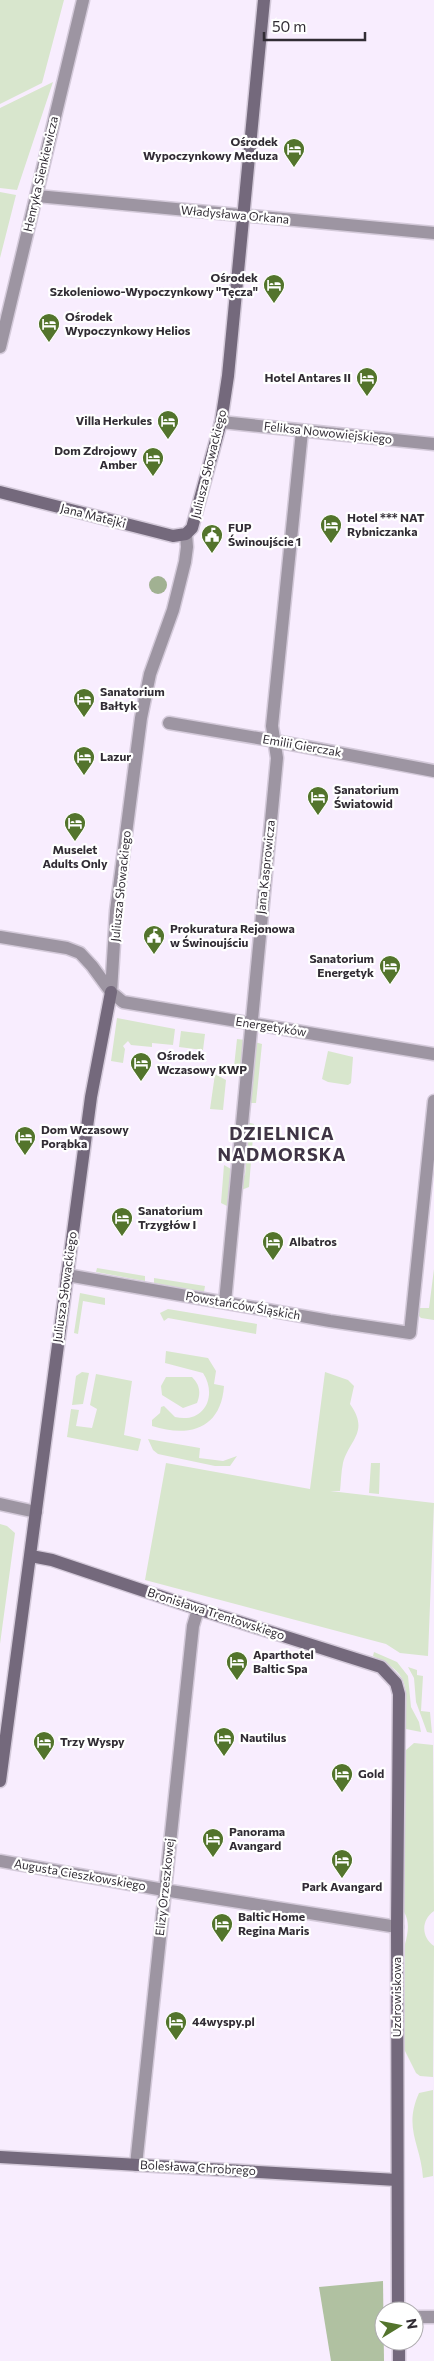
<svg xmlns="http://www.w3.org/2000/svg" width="434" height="2361" viewBox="0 0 434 2361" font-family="Commissioner,sans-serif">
<rect width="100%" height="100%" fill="#f8edfe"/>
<path fill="#d8e6cd" d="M0 0H64L42 83 0 104Z
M53 82 17 190 0 188V108Z
M0 192 16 195 0 258Z
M117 1018 175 1029 173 1045 152 1043V1047L131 1045 128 1041 123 1046 125 1049 123 1063 111 1061Z
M181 1031 205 1034 203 1050 179 1047Z
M237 1039 245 1040 241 1074 233 1076Z
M255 1042 262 1044 256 1103H248Z
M328 1051 353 1057 351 1083 348 1085 328 1082 322 1079Z
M215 1074 226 1080 223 1110 210 1109Z
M246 1122 254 1124 249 1187 239 1191 241 1178 245 1175 249 1133 245 1128Z
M224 1165 231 1169 227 1206 221 1203Z
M97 1268 145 1276V1281L96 1272Z
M434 1269V1320L421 1318 418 1315 420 1308H429Z
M154 1278 205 1286 204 1292 154 1283Z
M80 1293 105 1298V1305L83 1301 78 1334 74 1333Z
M168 1309 257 1324 256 1334 168 1318 164 1321 160 1313Z
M166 1351 208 1358 216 1371 214 1384 224 1386C221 1429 189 1438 152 1426V1420L160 1413 161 1407 164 1406 175 1417C204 1424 218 1396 203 1373L165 1363Z
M82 1372 89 1373 83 1404 72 1405 76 1376Z
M325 1372 348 1380 354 1386 350 1404C370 1432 349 1440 343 1463 341 1472 341 1482 340 1491H330L434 1503 428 1656 400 1653 386 1644 145 1580 166 1463 310 1489Z
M96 1374 132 1381 124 1435 141 1439 138 1451 67 1437 71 1409 79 1410 76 1426 92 1428 97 1409 90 1405Z
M166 1377H192C200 1385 201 1393 197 1403L183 1408 162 1395 161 1386Z
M148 1439 200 1448 199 1458 223 1461 237 1456 230 1466H215L158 1454 153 1450Z
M371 1463H380L379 1494 369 1493Z
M0 1524 7 1526 15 1533 0 1644Z
M374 1652 397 1662 408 1676 411 1707 419 1722 421 1732 406 1729C405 1688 414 1676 373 1656Z
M408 1667 417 1670V1675L423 1676 421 1711 430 1712 432 1733 427 1732 416 1702 414 1678Z
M414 1743 433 1745 434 1911C421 1920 421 1937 434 1946L433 2077 420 2076 416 2073 404 2049 405 1944C408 1933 410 1922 404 1912L406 1750Z
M433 2090V2176L423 2178C421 2144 403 2129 419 2093Z"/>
<path fill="#b0c1a1" d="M383 2281 384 2361H331L319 2287Z"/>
<path fill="#a1b192" d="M149 585a9 9 0 1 1 18 0a9 9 0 1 1-18 0Z"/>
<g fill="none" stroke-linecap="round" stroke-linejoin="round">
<g stroke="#d4cada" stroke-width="15">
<path id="street" d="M37 196 434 233
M0 347 83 0
M221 422 434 444
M169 723 275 741 434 771
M0 937 67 948 80 953 92 966 111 992 123 1002 434 1054
M111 992 116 911 141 718 150 674 173 610 185 562 187 547 186 534
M67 1275 330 1321 410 1333 434 1101
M225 1302 277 758 272 726 302 431
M0 1504 36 1512
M0 1861 164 1890 397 1927
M136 2165 193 1626 198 1609
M414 2317H434"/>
</g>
<g stroke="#d4cada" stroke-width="15">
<path id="secondary" d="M0 492 173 536 186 534 192 528 221 422 228 376 264 0
M31 1556 52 1560 198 1609 381 1667 396 1683 399 1694 397 1927 398 2311
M0 1781 91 1097 111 992
M0 2157 397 2180
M399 2341V2361"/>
</g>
<use href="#street" stroke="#9d95a2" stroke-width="12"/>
<use href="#secondary" stroke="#74697c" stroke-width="12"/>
</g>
<defs>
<g id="hotel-pin" transform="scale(1.125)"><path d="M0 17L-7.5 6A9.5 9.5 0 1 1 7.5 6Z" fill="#53742c" stroke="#fff"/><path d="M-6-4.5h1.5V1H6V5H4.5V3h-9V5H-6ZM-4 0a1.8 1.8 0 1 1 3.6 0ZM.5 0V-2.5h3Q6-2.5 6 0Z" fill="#fff"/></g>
<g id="civic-pin" transform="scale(1.125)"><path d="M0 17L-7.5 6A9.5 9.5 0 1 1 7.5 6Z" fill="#53742c" stroke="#fff"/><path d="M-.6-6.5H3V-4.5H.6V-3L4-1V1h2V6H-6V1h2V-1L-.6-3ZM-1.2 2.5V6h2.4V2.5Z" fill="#fff"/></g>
</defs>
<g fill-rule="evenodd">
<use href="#hotel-pin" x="294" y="149"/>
<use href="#hotel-pin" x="274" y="285"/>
<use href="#hotel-pin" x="49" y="324"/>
<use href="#hotel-pin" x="367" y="378"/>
<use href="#hotel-pin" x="168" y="421"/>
<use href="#hotel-pin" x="153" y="458"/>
<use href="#hotel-pin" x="331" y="525"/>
<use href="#civic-pin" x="212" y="535"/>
<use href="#hotel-pin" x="84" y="699"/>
<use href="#hotel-pin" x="84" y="757"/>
<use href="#hotel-pin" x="318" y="797"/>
<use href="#hotel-pin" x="75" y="823"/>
<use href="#civic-pin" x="154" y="936"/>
<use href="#hotel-pin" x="390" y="966"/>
<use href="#hotel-pin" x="141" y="1063"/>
<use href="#hotel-pin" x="25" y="1137"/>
<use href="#hotel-pin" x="122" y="1218"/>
<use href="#hotel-pin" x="273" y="1242"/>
<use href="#hotel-pin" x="237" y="1662"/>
<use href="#hotel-pin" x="224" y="1738"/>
<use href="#hotel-pin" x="44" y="1742"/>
<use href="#hotel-pin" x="342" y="1774"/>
<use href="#hotel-pin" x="213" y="1839"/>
<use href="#hotel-pin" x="342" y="1860"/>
<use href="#hotel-pin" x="222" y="1924"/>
<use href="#hotel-pin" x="176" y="2022"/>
</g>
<g text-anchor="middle" stroke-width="4.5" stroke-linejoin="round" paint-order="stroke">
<g font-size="12" font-weight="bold" fill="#312c34" stroke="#fff" text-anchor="start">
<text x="278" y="146" text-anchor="end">Ośrodek<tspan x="278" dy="14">Wypoczynkowy Meduza</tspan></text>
<text x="258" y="282" text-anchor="end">Ośrodek<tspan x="258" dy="14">Szkoleniowo-Wypoczynkowy "Tęcza"</tspan></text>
<text x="65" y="321">Ośrodek<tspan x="65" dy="14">Wypoczynkowy Helios</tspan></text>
<text x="351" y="382" text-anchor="end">Hotel Antares II</text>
<text x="152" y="425" text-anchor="end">Villa Herkules</text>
<text x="137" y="455" text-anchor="end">Dom Zdrojowy<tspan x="137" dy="14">Amber</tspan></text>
<text x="347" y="522">Hotel *** NAT<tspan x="347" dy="14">Rybniczanka</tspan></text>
<text x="228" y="532">FUP<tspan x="228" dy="14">Świnoujście 1</tspan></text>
<text x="100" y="696">Sanatorium<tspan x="100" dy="14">Bałtyk</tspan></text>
<text x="100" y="761">Lazur</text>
<text x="334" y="794">Sanatorium<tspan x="334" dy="14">Światowid</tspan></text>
<text x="75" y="854" text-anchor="middle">Muselet<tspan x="75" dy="14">Adults Only</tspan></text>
<text x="170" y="933">Prokuratura Rejonowa<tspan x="170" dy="14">w Świnoujściu</tspan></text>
<text x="374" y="963" text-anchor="end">Sanatorium<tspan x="374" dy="14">Energetyk</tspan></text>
<text x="157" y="1060">Ośrodek<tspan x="157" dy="14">Wczasowy KWP</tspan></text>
<text x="41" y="1134">Dom Wczasowy<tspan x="41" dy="14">Porąbka</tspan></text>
<text x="138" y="1215">Sanatorium<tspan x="138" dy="14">Trzygłów I</tspan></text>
<text x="289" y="1246">Albatros</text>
<text x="253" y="1659">Aparthotel<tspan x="253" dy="14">Baltic Spa</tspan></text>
<text x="240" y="1742">Nautilus</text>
<text x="60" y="1746">Trzy Wyspy</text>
<text x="358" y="1778">Gold</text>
<text x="229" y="1836">Panorama<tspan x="229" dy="14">Avangard</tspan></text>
<text x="342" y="1891" text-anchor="middle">Park Avangard</text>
<text x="238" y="1921">Baltic Home<tspan x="238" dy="14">Regina Maris</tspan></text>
<text x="192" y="2026">44wyspy.pl</text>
</g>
<g font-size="12" fill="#312c34" stroke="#fff">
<text transform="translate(41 174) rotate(-77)" y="4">Henryka Sienkiewicza</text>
<text transform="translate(235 215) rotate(5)" y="4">Władysława Orkana</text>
<text transform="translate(328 433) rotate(6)" y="4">Feliksa Nowowiejskiego</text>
<text transform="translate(209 464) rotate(-76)" y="4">Juliusza Słowackiego</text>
<text transform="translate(93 516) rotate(14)" y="4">Jana Matejki</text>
<text transform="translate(302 746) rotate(10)" y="4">Emilii Gierczak</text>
<text transform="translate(266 867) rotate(-84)" y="4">Jana Kasprowicza</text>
<text transform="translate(121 886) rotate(-84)" y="4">Juliusza Słowackiego</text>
<text transform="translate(271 1027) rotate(9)" y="4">Energetyków</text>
<text transform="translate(65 1287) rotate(-82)" y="4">Juliusza Słowackiego</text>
<text transform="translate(243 1306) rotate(10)" y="4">Powstańców Śląskich</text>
<text transform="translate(216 1614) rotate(18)" y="4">Bronisława Trentowskiego</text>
<text transform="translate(80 1875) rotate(10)" y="4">Augusta Cieszkowskiego</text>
<text transform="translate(165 1887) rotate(-84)" y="4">Elizy Orzeszkowej</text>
<text transform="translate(397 1997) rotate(-90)" y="4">Uzdrowiskowa</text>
<text transform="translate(198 2168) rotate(3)" y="4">Bolesława Chrobrego</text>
</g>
<g font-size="18" font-weight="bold" letter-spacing="1" fill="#3f3445" stroke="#fff">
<text x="282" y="1140">DZIELNICA<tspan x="282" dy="21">NADMORSKA</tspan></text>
</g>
</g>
<g transform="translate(399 2326) rotate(80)"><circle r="24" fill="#ffffff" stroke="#adabae"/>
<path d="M0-4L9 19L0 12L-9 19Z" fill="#53742c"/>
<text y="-8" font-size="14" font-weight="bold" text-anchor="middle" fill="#312c34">N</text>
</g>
<path d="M264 32v8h101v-8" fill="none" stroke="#312c34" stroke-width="2.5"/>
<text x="272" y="32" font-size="15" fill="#312c34" stroke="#ffffff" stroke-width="4" paint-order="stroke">50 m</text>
</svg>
